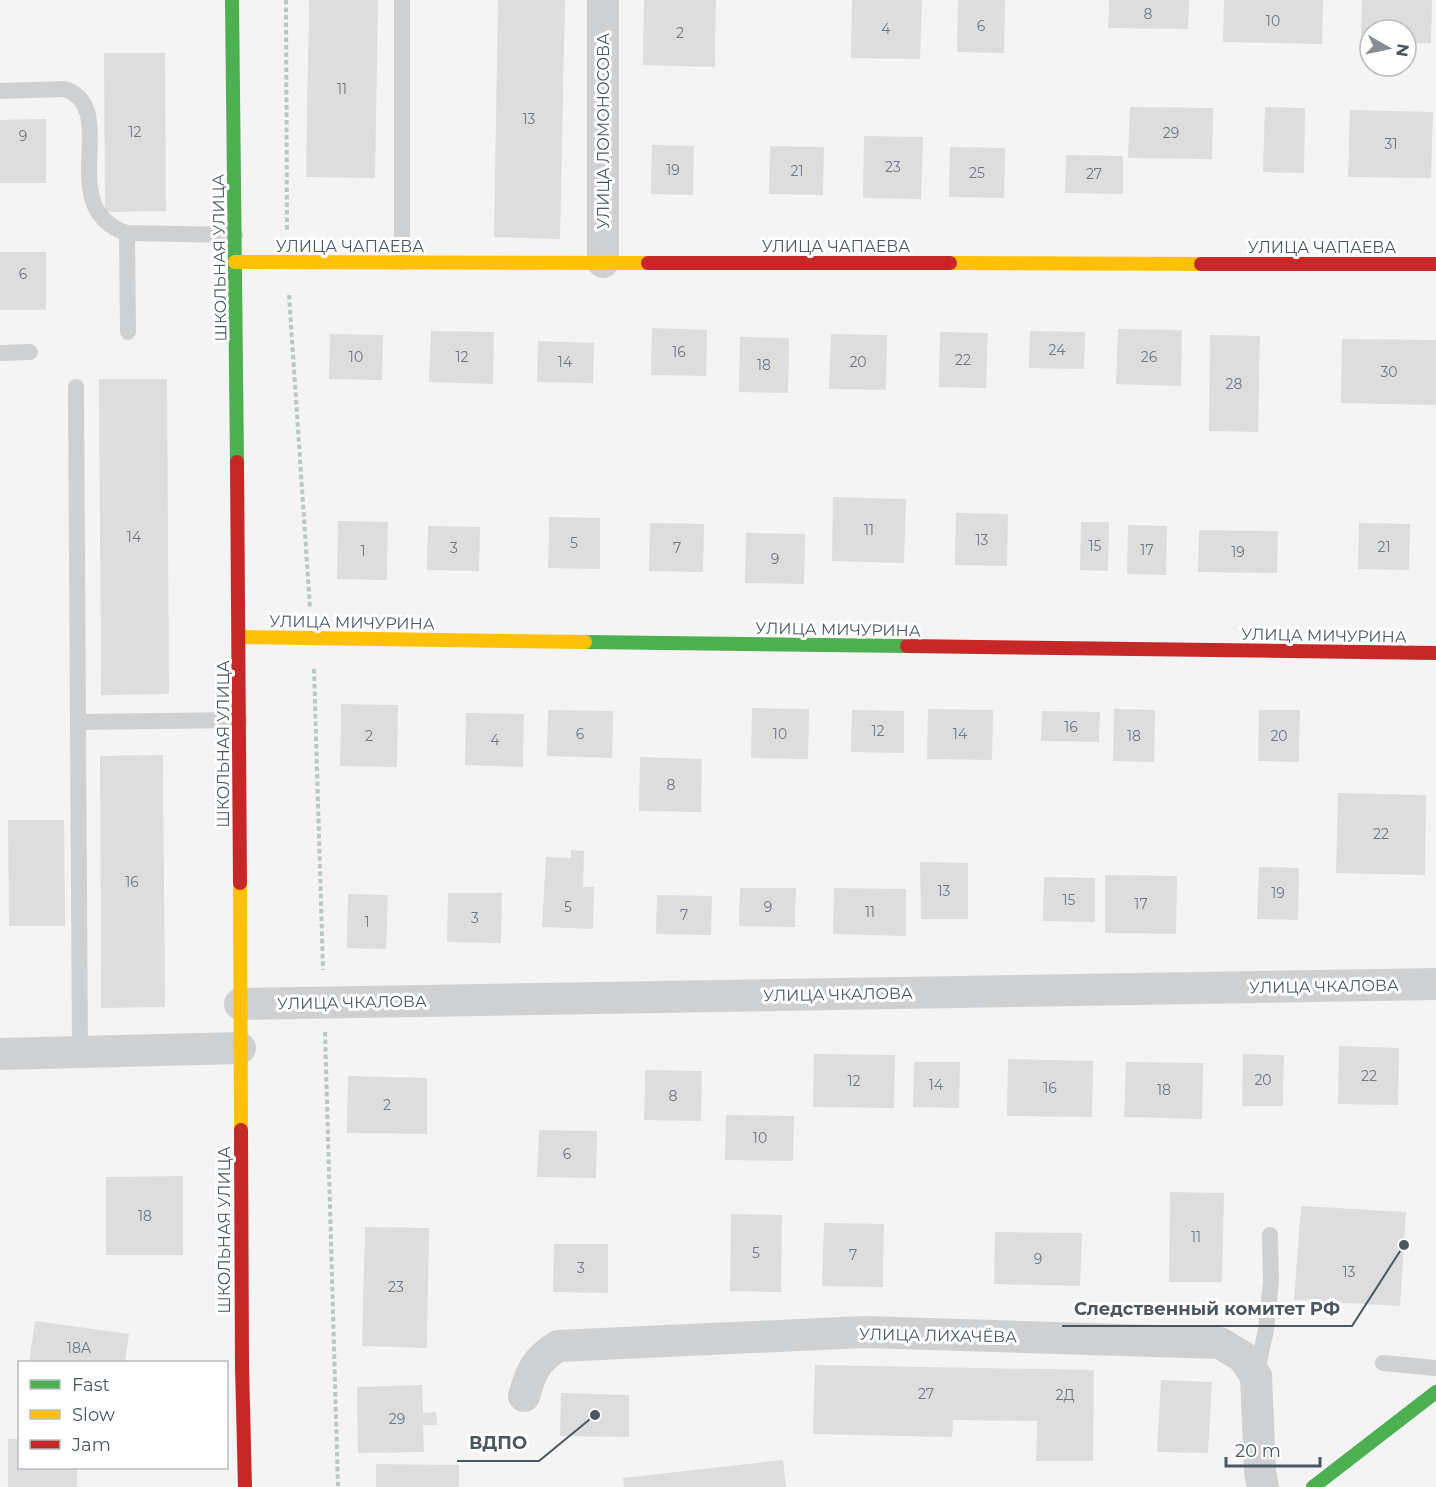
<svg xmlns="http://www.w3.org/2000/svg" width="1436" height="1487" viewBox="0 0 1436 1487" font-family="Montserrat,sans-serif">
<rect width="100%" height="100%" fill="#f4f4f4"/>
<path fill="#ddddde" d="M309 0H378L375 178 306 177Z
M498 0H565L560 239 494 237Z
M644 0H716L715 67 643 65Z
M852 0H922L920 59 851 58Z
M958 0H1005L1004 53 957 52Z
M1109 0H1189L1188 29 1108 28Z
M1224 0H1323L1322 44 1223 42Z
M1362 0H1432L1431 43H1406V30H1370V42H1361Z
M104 53H165L166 211 105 212Z
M1130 107 1213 108 1212 159 1128 158Z
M1265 107 1305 108 1304 173 1263 172Z
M1350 110 1433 112 1431 178 1348 177Z
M46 119V183H0V120Z
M864 136 923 137 921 199 863 198Z
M652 145 694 146 693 195 651 194Z
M770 146 824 147 823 195 769 194Z
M950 147 1005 148 1004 198 949 197Z
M1066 155 1123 156V194L1065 193Z
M0 252H46V310H0Z
M652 328 707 330 706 376 651 375Z
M1118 329 1182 330 1181 386 1116 384Z
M431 331 494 332 493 384 429 382Z
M1030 331 1085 332 1084 369 1029 368Z
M940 332 988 333 986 388 939 387Z
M330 334 383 335 382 380 329 379Z
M831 334 887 335 886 390 829 389Z
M1210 335 1260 336 1258 432 1209 431Z
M740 337 789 338 788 393 739 392Z
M1342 339 1436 340V405L1341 403Z
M538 341 594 343 593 383 537 382Z
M99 379H167L169 694 101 695Z
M833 497 906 499 904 563 832 561Z
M956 513 1008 514 1007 566 955 565Z
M549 517 600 518V569L548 568Z
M338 521 388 522 387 580 337 579Z
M1081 522H1109L1108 571 1080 570Z
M650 523 704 524 703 572 649 571Z
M1359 523 1410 524 1409 570 1358 569Z
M1128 525 1167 526 1166 575 1127 574Z
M428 526 480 527 479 571 427 570Z
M1199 530 1278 531 1277 573 1198 572Z
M746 533 805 534 804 584 745 583Z
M341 704 398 705 397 767 340 766Z
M752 708 809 709 808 759 751 758Z
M928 709 993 710 992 760 927 759Z
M1114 709 1155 710 1154 762 1113 761Z
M548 710 613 711 612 758 547 756Z
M852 710 904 711V753L851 752Z
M1259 710H1300L1299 762 1258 761Z
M1042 711 1100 712 1099 742 1041 741Z
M466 713 524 714 523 767 465 765Z
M163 755 165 1007 101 1008 100 756Z
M640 757 702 759 701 812 639 811Z
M1338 793 1426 795 1425 875 1336 873Z
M8 820H64L65 926H9Z
M571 850 584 851 583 887H594L593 929 542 927 546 857 571 858Z
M920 862 968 863V919H921Z
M1259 867 1299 868 1298 920 1257 919Z
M1105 875 1177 876 1176 934 1105 933Z
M1044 877 1095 878V922L1043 921Z
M740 888H796L795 927 739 926Z
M834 888 906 889V936L833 934Z
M448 893H502L501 943 447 942Z
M348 894 388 895 386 949 347 948Z
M657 895 712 896 711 935 656 934Z
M1339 1046 1399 1048 1398 1105 1338 1104Z
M814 1054 895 1055 894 1108 813 1107Z
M1243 1054 1284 1055 1283 1106H1242Z
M1008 1059 1093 1061 1092 1117 1007 1116Z
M914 1062H960L959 1108 913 1107Z
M1126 1062 1203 1063 1202 1119 1124 1117Z
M645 1070 702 1071 701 1121 644 1120Z
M348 1076 427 1078V1134L347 1133Z
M726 1115 794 1116 793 1161 725 1160Z
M539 1130 597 1131 596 1178 537 1177Z
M183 1176V1255H106V1177Z
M1170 1192 1224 1193 1222 1282H1169Z
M1301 1206 1406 1212 1400 1306 1294 1300Z
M731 1214 782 1215 781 1292 730 1291Z
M824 1223 884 1224 883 1287 822 1286Z
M365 1227 429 1228 427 1348 362 1346Z
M995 1232 1082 1233 1080 1286 994 1284Z
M554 1244H608V1293L553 1292Z
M35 1321 129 1334 125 1362H29Z
M815 1365 1094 1370 1093 1461H1036L1037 1421 953 1420 952 1437 813 1434Z
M1161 1380 1212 1382 1208 1453 1157 1452Z
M422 1385 423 1413 436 1412 437 1425H423L424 1452 358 1453 357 1387Z
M561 1393 629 1395V1437L560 1436Z
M8 1439H20V1468H77V1487H8Z
M783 1460 786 1487H624L623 1478Z
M376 1464 459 1465V1487H376Z"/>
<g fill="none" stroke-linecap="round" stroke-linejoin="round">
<path stroke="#bcc7c4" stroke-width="4" stroke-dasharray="4.5 3" stroke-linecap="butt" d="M286 0 287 231
M289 295 310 608
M314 669 323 970
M325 1032 338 1487"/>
<path stroke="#ced0d2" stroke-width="16" d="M0 91 65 89C122 108 52 209 127 233L235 235
M127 233 128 332
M402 262V0
M0 353 30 352
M76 387 78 722 239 720
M78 722 80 1052
M1383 1363 1436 1368
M1256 1376 1266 1330 1271 1281 1270 1235"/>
<path stroke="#ced0d2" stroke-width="32" d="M603 262V0
M240 1004 1436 984
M0 1054 240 1048
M524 1396C531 1371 536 1360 558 1346L864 1332 1220 1343 1243 1357 1256 1376 1260 1472 1263 1487"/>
<path stroke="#4caf50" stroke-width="14" d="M232 0 237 462
M585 642 907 646
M1313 1487 1436 1392"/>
<path stroke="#ffc107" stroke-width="14" d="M235 262 648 263
M950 263 1201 264
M239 637 585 642
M240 883 241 1130"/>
<path stroke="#c62828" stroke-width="14" d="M648 263H950
M1201 264H1436
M237 462 240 883
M907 646 1436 653
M241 1130 242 1366 245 1487"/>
</g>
<g text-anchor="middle" stroke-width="6" stroke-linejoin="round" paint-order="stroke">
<g font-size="14" fill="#707881">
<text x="1148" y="19">8</text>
<text x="1273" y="26">10</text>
<text x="981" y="31">6</text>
<text x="886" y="34">4</text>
<text x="680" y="38">2</text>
<text x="342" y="94">11</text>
<text x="529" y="124">13</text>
<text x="135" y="137">12</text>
<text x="1171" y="138">29</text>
<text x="23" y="141">9</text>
<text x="1391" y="149">31</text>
<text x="893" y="172">23</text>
<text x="673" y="175">19</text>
<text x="797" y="176">21</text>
<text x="977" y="178">25</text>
<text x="1094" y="179">27</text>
<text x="23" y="279">6</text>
<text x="1057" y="355">24</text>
<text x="679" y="357">16</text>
<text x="356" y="362">10</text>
<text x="462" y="362">12</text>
<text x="1149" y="362">26</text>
<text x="963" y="365">22</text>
<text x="565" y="367">14</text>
<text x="858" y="367">20</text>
<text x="764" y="370">18</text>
<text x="1389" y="377">30</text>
<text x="1234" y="389">28</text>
<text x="869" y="535">11</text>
<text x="134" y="542">14</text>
<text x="982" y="545">13</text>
<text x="574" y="548">5</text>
<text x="1095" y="551">15</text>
<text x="1384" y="552">21</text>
<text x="454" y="553">3</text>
<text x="677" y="553">7</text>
<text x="1147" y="555">17</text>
<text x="363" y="556">1</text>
<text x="1238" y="557">19</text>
<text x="775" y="564">9</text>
<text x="1071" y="732">16</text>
<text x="878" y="736">12</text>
<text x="580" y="739">6</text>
<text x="780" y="739">10</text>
<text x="960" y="739">14</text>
<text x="369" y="741">2</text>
<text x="1134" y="741">18</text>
<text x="1279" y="741">20</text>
<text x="495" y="745">4</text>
<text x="671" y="790">8</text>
<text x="1381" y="839">22</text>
<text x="132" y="887">16</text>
<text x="944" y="896">13</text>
<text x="1278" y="898">19</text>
<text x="1069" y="905">15</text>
<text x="1141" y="909">17</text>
<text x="568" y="912">5</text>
<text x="768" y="912">9</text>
<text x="870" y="917">11</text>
<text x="684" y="920">7</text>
<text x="475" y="923">3</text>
<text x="367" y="927">1</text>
<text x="1369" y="1081">22</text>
<text x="1263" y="1085">20</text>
<text x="854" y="1086">12</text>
<text x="936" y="1090">14</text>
<text x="1050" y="1093">16</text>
<text x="1164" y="1095">18</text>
<text x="673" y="1101">8</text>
<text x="387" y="1110">2</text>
<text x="760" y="1143">10</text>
<text x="567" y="1159">6</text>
<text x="145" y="1221">18</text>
<text x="1196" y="1242">11</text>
<text x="756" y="1258">5</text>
<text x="853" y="1260">7</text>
<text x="1038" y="1264">9</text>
<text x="581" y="1273">3</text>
<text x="1349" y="1277">13</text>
<text x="396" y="1292">23</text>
<text x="79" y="1353">18А</text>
<text x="926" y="1399">27</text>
<text x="1065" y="1400">2Д</text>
<text x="397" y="1424">29</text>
</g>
<g font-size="16" fill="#4a5661" stroke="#fff">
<text transform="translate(603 131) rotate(-90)" y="6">УЛИЦА ЛОМОНОСОВА</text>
<text x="350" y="252">УЛИЦА ЧАПАЕВА</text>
<text x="836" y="252">УЛИЦА ЧАПАЕВА</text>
<text x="1322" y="253">УЛИЦА ЧАПАЕВА</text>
<text transform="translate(219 258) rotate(-91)" y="6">ШКОЛЬНАЯ УЛИЦА</text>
<text transform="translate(352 622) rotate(1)" y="6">УЛИЦА МИЧУРИНА</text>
<text transform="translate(838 629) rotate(1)" y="6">УЛИЦА МИЧУРИНА</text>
<text transform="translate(1324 635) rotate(1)" y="6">УЛИЦА МИЧУРИНА</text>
<text transform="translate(223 744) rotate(-90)" y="6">ШКОЛЬНАЯ УЛИЦА</text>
<text transform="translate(1324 986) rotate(-1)" y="6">УЛИЦА ЧКАЛОВА</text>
<text transform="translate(838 994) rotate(-1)" y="6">УЛИЦА ЧКАЛОВА</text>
<text transform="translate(352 1002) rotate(-1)" y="6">УЛИЦА ЧКАЛОВА</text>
<text transform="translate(224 1230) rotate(-90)" y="6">ШКОЛЬНАЯ УЛИЦА</text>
<text transform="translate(938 1335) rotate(1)" y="6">УЛИЦА ЛИХАЧЁВА</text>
</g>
</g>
<path fill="none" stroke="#4a5661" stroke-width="2" d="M1404 1245L1352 1326H1062M595 1415L539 1461H457"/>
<g fill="#4a5661" stroke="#fff" stroke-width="2">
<circle cx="1404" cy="1245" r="6"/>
<circle cx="595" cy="1415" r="6"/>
</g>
<g font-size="18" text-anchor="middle" font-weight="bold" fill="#4a5661" stroke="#fff" stroke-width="6" stroke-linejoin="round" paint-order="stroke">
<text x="1207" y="1315">Следственный комитет РФ</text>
<text x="498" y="1449">ВДПО</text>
</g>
<rect x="18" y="1361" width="210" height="108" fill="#ffffff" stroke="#b7bbc0" stroke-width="1.5"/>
<rect x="30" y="1380" width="30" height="9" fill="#4caf50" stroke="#b7bbc0" stroke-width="1.5"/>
<text x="72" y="1391" font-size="18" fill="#4a5661">Fast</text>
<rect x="30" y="1410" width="30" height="9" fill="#ffc107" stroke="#b7bbc0" stroke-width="1.5"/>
<text x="72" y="1421" font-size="18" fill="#4a5661">Slow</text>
<rect x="30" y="1440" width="30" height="9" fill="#c62828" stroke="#b7bbc0" stroke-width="1.5"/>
<text x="72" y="1451" font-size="18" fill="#4a5661">Jam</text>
<g transform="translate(1388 48) rotate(99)"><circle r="28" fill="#ffffff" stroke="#b7bbc0" stroke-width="1.5"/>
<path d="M0-4.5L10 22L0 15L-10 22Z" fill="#868d94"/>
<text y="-9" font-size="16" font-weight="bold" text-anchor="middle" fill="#4a5661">N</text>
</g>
<path d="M1226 1457v9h94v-9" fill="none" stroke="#4a5661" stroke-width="3"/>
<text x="1235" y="1457" font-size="18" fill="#4a5661" stroke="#ffffff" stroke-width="4.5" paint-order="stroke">20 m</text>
</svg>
